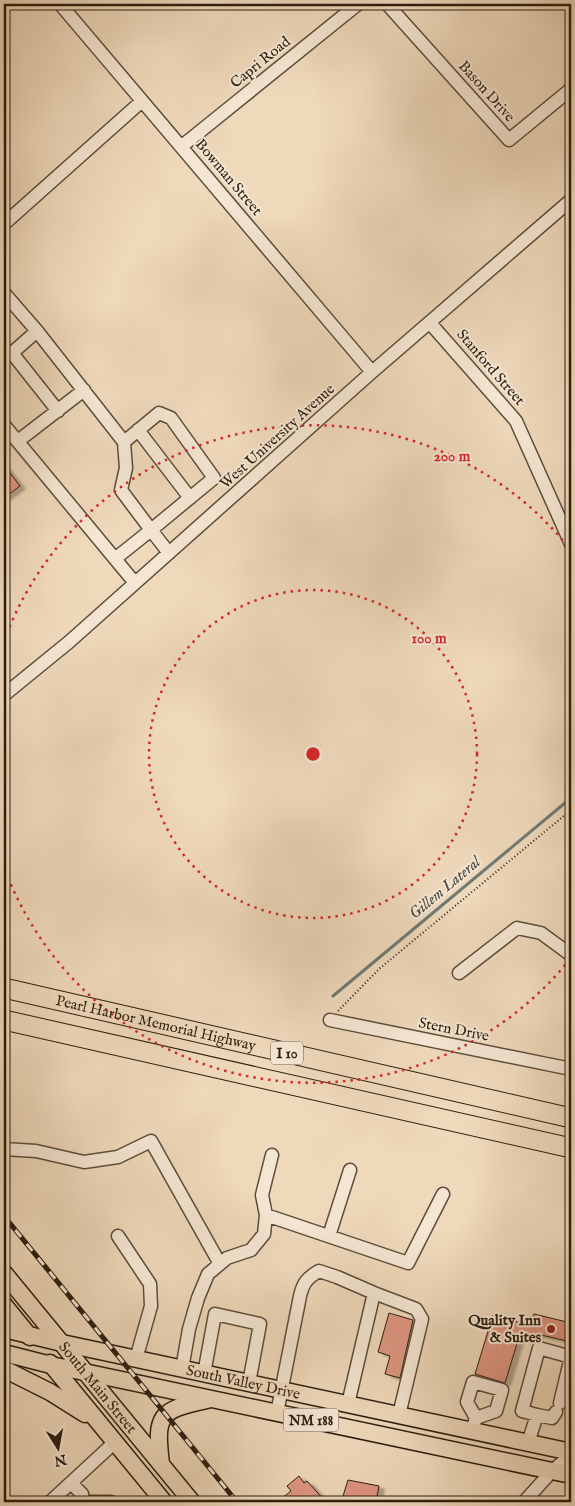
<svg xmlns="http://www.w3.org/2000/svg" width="575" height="1506" viewBox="0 0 575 1506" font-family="'IM FELL English',serif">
<defs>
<filter id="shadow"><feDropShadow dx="5.5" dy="3" stdDeviation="1" flood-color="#0004"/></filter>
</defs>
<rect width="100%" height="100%" fill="#efd9bb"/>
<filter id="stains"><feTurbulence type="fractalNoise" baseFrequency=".004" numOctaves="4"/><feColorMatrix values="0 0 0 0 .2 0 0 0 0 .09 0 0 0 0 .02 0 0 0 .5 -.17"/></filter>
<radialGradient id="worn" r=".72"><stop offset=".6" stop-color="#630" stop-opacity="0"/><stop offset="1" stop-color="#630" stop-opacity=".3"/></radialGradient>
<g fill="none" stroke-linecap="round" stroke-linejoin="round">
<path stroke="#6f7a75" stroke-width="3" d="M333 996 571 798"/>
</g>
<path fill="#df9581" stroke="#2a1e0f" filter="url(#shadow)" d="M4 465 20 486 4 498Z
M389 1313 413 1320 400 1378 385 1374 390 1356 378 1352Z
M534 1314 571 1323V1342L537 1334 535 1341 519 1337 505 1383 475 1374 493 1315 531 1326Z
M299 1476 304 1483 307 1481 326 1502H277L291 1491 287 1486Z
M348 1480 379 1486 376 1502H346L343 1496Z"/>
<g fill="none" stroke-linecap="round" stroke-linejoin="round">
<g stroke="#5b4d3a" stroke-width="15">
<path id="minor" d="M60 4 372 372
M387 4 509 140 571 89
M182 146 358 4
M4 224 142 101
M4 293 37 331 124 442 159 413 171 418 214 478 151 530 169 553
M430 323 516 421 571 544
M37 331 12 353 58 411
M4 425 135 583
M138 430 190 498
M18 441 84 390
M116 558 151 530 121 490 126 468 124 442
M4 695 69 642 372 372 571 200
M459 973 517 928 541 933 571 955
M330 1020 571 1069
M4 1149 36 1151 84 1162 118 1157 151 1141 220 1264
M266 1215 408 1263 443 1194
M118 1236 150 1284 151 1306 136 1359
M329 1236 350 1170
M374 1293 416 1309 422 1319 399 1415
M182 1369 189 1329 198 1298 208 1274 227 1258 251 1250 264 1234 266 1215 262 1195 272 1155
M204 1374 215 1314 260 1324 249 1383
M560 1403 571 1357
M277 1413 300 1296C303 1283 307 1278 319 1271L337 1277 374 1293 348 1404
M537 1415 552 1418 556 1412
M472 1431 476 1418 496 1411 502 1390 473 1382 467 1402 476 1418
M528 1443 537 1415 522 1411 539 1348 571 1357
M71 1483 82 1494 83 1502
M50 1502 115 1442
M88 1502H111
M524 1502 552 1471 571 1455"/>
</g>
<g stroke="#2a1e0f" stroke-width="19">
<g id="major">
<path id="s1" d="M4 1273 192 1502"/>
<path d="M4 1305 30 1337"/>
<path id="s2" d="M4 1329 62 1343 571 1452"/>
<path d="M4 1353 51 1365 571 1475"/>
<path d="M50 1363 164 1502"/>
<path d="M4 1369 50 1392 85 1414"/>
<path d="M161 1464C155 1415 159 1410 207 1400"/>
</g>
</g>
<g stroke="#2a1e0f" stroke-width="21">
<g id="highway">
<path id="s3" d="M4 988 571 1118"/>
<path d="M4 1020 571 1148"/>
</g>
</g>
<path stroke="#2a1e0f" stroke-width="2" stroke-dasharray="1 2.5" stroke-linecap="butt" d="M338 1011 379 969 571 810"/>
<use href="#minor" stroke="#f5e6d3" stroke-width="12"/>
<use href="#major" stroke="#efd9bb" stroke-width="16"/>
<use href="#highway" stroke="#efd9bb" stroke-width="19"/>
<g stroke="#2a1e0f" stroke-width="5">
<path id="rail" d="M4 1216 237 1502"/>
</g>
<use href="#rail" stroke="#f5e6d3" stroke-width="3" stroke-dasharray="9" stroke-linecap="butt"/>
</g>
<g fill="none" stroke="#d62828" stroke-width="2.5" stroke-dasharray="2.5 5">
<circle cx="313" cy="754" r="164"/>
<path d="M570 959A329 329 0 0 1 4 867M4 641A329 329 0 0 1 570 549"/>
</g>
<circle fill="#8f2418" stroke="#f5e6d3" stroke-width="2" cx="551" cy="1329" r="5"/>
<g text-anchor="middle" stroke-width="4" stroke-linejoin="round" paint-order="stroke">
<g fill="#f5e6d3" stroke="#675a4a" stroke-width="1">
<rect x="271" y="1041.5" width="32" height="23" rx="4"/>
<rect x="283.5" y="1408.5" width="55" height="23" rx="4"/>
</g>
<g font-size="14" font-weight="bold" fill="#2a1e0f">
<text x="287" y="1058">I 10</text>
<text x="311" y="1425">NM 188</text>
</g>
<g font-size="15" fill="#2a1e0f" stroke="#f5e6d3">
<text transform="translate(260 62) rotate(-39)" y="5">Capri Road</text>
<text transform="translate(487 91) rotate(48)" y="5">Bason Drive</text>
<text transform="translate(229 177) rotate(50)" y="5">Bowman Street</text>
<text transform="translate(491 367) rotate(49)" y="5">Stanford Street</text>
<text transform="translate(277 436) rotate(-42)" y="5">West University Avenue</text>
<text dy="5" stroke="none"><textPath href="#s3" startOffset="156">Pearl Harbor Memorial Highway</textPath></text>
<text transform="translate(454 1029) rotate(11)" y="5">Stern Drive</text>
<text dy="5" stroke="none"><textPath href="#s2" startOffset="245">South Valley Drive</textPath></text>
<text dy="5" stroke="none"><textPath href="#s1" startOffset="148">South Main Street</textPath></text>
</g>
<g font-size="15" font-weight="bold" fill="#2a1e0f" stroke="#f5e6d3" text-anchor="end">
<text x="541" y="1325">Quality Inn<tspan x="541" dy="17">&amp; Suites</tspan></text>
</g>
<g font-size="16" font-style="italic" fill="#4c4c42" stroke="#f5e6d3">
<text transform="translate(444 887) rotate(-40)" y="6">Gillem Lateral</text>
</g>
</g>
<circle cx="313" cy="754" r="8" fill="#d62828" stroke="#f5e6d3" stroke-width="2.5"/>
<g font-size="15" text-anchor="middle" font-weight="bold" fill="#d62828" stroke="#f5e6d3" stroke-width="4" stroke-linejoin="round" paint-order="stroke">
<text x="452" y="461">200 m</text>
<text x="429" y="643">100 m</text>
</g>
<rect width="575" height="1506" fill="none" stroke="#efd9bb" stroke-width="20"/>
<rect x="5" y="5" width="565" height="1496" fill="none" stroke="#2a1e0f" stroke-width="2.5"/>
<rect x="10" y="10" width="555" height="1486" fill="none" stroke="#2a1e0f"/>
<g transform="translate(58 1448) rotate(169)" stroke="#f5e6d3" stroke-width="4" paint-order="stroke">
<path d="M0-4L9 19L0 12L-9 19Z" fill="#2a1e0f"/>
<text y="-8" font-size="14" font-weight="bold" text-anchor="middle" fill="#2a1e0f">N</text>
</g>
<rect width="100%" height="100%" filter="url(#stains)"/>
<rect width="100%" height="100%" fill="url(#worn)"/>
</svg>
